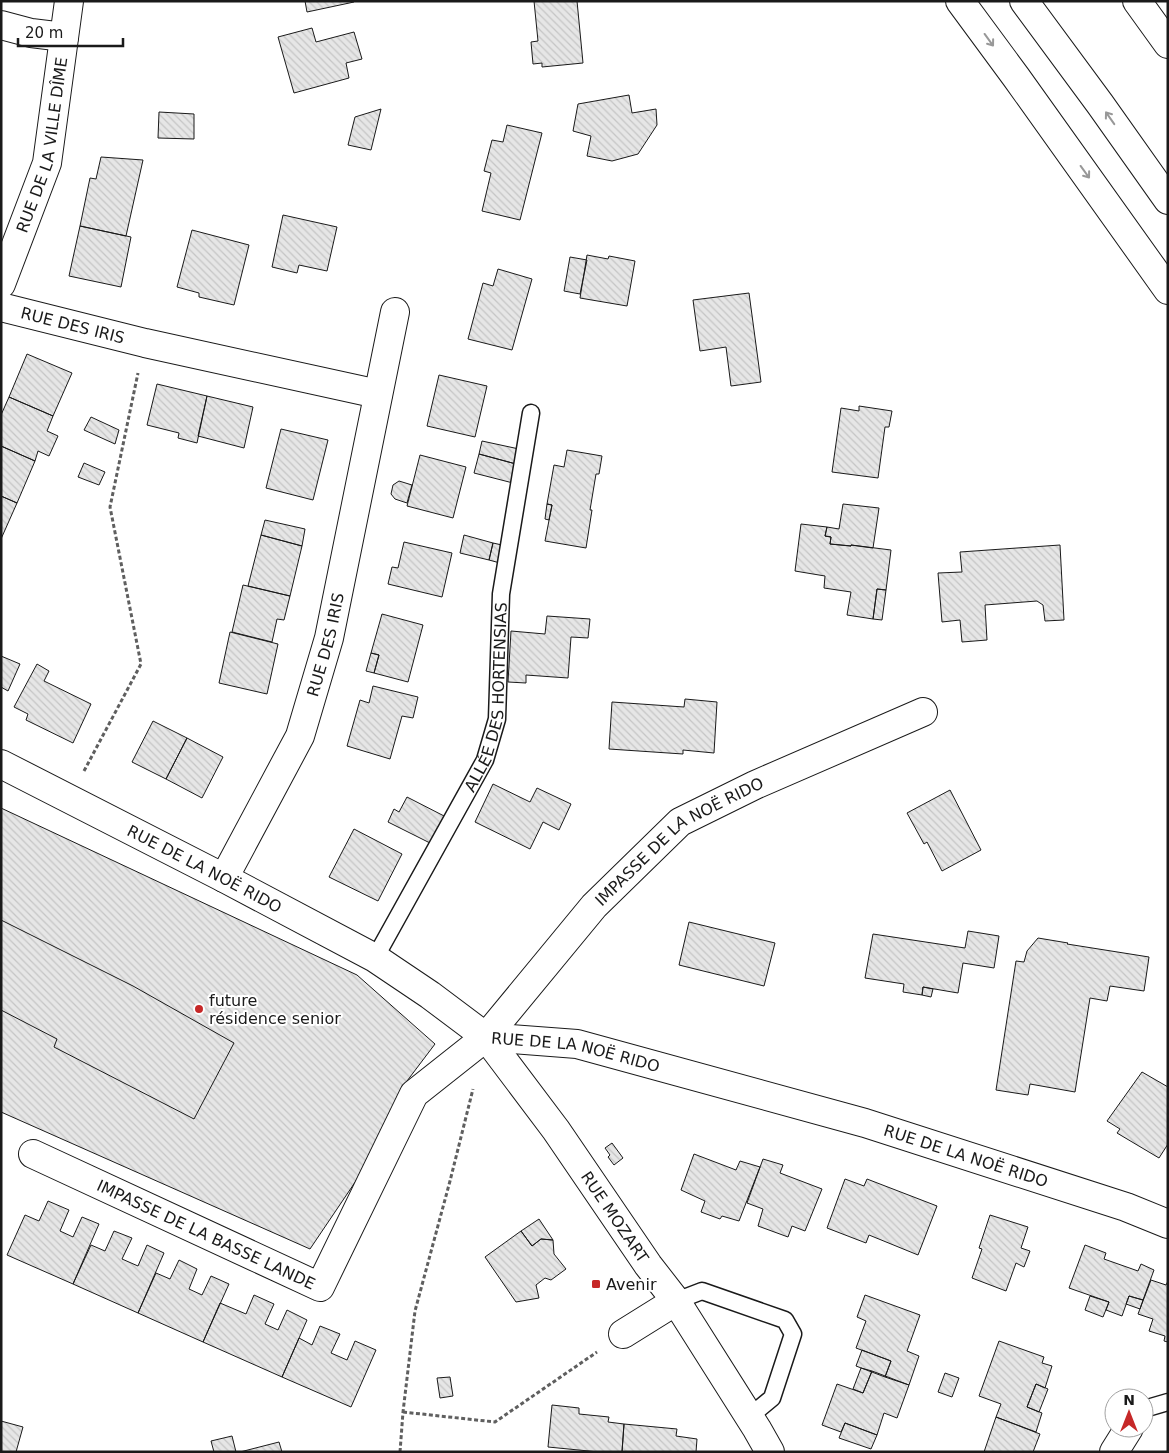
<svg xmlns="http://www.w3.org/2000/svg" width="1169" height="1453" viewBox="0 0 1169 1453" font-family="'DejaVu Sans',sans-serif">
<defs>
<pattern id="building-back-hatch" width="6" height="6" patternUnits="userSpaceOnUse" patternTransform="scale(1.25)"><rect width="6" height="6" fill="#e6e6e6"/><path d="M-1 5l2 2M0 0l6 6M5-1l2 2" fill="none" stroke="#c5c5c5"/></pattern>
</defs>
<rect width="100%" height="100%" fill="#fff"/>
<path fill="url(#building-back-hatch)" stroke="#1a1a1a" d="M305 1H354V2L307 12Z
M534 1H577L583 63 542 67V63L533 64 531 42 538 41Z
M312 28 316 42 354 32 362 59 346 63 349 78 294 93 278 37Z
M629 95 632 113 656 109 657 125 638 154 612 161 587 156 591 136 573 131 578 104Z
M381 109 371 150 348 145 355 117Z
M159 112 194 114V139L158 138Z
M507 125 542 133 520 220 482 211 491 173 484 171 492 140 503 142Z
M101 157 143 160 126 236 80 226 90 178 96 179Z
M283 215 337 227 327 271 299 265 297 273 272 267Z
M80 226 131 237 121 287 69 276Z
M192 230 249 245 234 305 199 297V293L177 287Z
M587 255 608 259 609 256 635 261 627 306 580 298Z
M570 257 587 260 580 294 564 291Z
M498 269 532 279 512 350 468 339 483 283 493 286Z
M749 293 761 382 731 386 726 347 700 351 693 300Z
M27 354 72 373 53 416 9 397Z
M439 375 487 386 475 437 427 426Z
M157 384 207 396 197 443 178 438 179 433 147 425Z
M207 396 253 407 244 448 198 436Z
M9 397 53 416 47 431 58 436 49 456 38 451 35 461 1 446V415Z
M859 406 892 411 889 427H885L878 478 832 472 841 408 859 411Z
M91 417 119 430 115 444 84 430Z
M281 429 328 440 313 500 266 488Z
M482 441 519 449 516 464 479 454Z
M1 446 35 461 17 503 1 496Z
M567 450 602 456 599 474H596L590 510H592L586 548 545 541 552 505 547 504 554 465 564 467Z
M479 454 516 464 513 483 474 473Z
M420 455 466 467 453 518 407 506Z
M84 463 105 472 99 485 78 477Z
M399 481 412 485 407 503 395 499 391 494 393 485Z
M1 496 17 503 1 539Z
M547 504 552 505 549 520 545 519Z
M843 504 879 508 873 548 851 545V546L830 544 831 537 825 536 827 527 839 529Z
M265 520 305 529 302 546 261 535Z
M801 524 827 527 825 536 831 537 830 544 851 546V545L891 550 886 590 877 589 873 619 847 615 851 592 824 588 825 576 795 571Z
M261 535 302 546 290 596 248 586Z
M464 535 493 543 489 560 460 553Z
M404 542 452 553 442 597 388 584 392 567 398 568Z
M493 543 502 545 500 563 489 560Z
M1060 545 1064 620 1045 621 1043 605 1037 601 985 605 987 640 962 642 960 620 942 622 938 573 962 572 960 552Z
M243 585 290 596 284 620 277 619 272 642 232 632Z
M877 589 886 590 882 620 873 619Z
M382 614 423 625 408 682 374 673 379 655 371 653Z
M547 616 590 619 588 638 571 637 568 678 526 675V683L508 682 511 631 545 634Z
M230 632 278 644 267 694 219 683Z
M371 653 379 655 374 673 366 671Z
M1 656 20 664 8 691 1 687Z
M37 664 49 671 44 681 91 704 73 743 26 720 28 714 14 707Z
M373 686 418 697 413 718 402 716 390 759 347 746 360 700 369 703Z
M685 699 717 702 714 753 683 750V754L609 749 612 702 684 707Z
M153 721 187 738 166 779 132 762Z
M187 738 223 757 202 798 166 779Z
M493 784 530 802 537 788 571 804 559 830 543 822 530 849 475 822Z
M950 790 981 850 942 871 927 842 924 844 907 813Z
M407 797 448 818 432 844 388 822 394 809 399 812Z
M1 808 357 975 435 1044 407 1081 366 1166 310 1249 1 1112Z
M354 829 402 854 378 901 329 877Z
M1 920 133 986 234 1043 194 1119 54 1047 57 1039 1 1010Z
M689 922 775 943 764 986 679 965Z
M968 931 999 936 994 968 963 963 958 993 923 987 922 995 903 992 904 984 865 978 873 934 965 948Z
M1038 938 1068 943 1067 944 1149 957 1144 991 1110 986 1107 1001 1090 998 1075 1092 1030 1084 1028 1095 996 1090 1016 961 1024 962 1027 951Z
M923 987 933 989 931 997 922 995Z
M1142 1072 1168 1087V1144L1159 1158 1117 1133 1120 1129 1107 1121Z
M612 1143 623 1158 614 1165 608 1157 610 1155 605 1148Z
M694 1154 736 1170 740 1161 760 1167 739 1221 722 1216 720 1219 701 1212 705 1201 681 1190Z
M763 1159 783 1165 780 1173 822 1189 805 1231 792 1226 788 1237 758 1226 763 1209 747 1203Z
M845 1179 864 1186 867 1179 937 1206 918 1255 869 1235 866 1243 827 1228Z
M48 1201 69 1210 60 1231 73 1237 82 1217 99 1224 73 1284 7 1255 25 1215 39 1221Z
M990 1215 1028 1227 1021 1248 1030 1251 1024 1267 1016 1263 1006 1291 972 1278 982 1249 979 1248Z
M539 1219 553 1240 541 1239 532 1246 521 1231Z
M114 1231 132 1238 122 1259 138 1266 147 1245 164 1253 138 1313 73 1284 91 1245 105 1251Z
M521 1231 532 1246 541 1239 553 1240 554 1254 566 1269 551 1280 545 1278 536 1285 539 1298 516 1302 485 1257Z
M1085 1245 1106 1253 1104 1259 1138 1271 1141 1264 1154 1270 1143 1300 1129 1296 1122 1316 1106 1310 1109 1302 1069 1288Z
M179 1260 197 1269 189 1289 202 1295 211 1276 229 1284 203 1342 138 1313 156 1273 170 1279Z
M1151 1280 1166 1285 1168 1281V1342L1164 1341 1165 1336 1149 1331 1153 1319 1138 1314Z
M254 1295 274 1304 265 1324 278 1330 287 1310 307 1320 282 1377 203 1342 220 1303 246 1314Z
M865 1295 920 1315 907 1351 919 1356 909 1385 885 1377 891 1361 856 1348 866 1321 857 1317Z
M1090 1296 1109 1302 1103 1317 1085 1310Z
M1129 1296 1143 1300 1140 1309 1126 1304Z
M320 1326 340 1334 331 1353 347 1360 355 1341 376 1350 351 1407 282 1377 299 1338 312 1345Z
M999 1341 1044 1357 1042 1363 1052 1366 1045 1388 1036 1384 1027 1407 1042 1413 1036 1432 996 1417 1001 1404 979 1396Z
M862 1350 891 1361 885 1377 856 1366Z
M861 1368 872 1371 863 1393 853 1389Z
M872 1371 909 1385 897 1418 884 1413 877 1435 845 1423 841 1432 822 1425 837 1384 863 1393Z
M945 1373 959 1378 952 1397 938 1392Z
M450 1377 453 1396 440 1398 437 1378Z
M1036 1384 1048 1389 1039 1412 1027 1407Z
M552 1405 579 1408V1414L609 1417 608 1422 624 1424 622 1452H599L548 1447Z
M996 1417 1040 1434 1033 1452H984Z
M1 1421 23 1427 16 1452H1Z
M845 1423 877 1435 871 1449 839 1438Z
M624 1424 677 1429 676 1436 697 1439 696 1452H622Z
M232 1436 236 1452H214L211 1441Z
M279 1442 282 1452H240Z"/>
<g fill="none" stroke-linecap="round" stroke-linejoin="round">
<g stroke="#1a1a1a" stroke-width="19">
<g id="service">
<path id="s1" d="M375 958 485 760 497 719 501 594 531 413"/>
<path d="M676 1301 702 1291 785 1320 793 1334 772 1398 749 1417"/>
<path d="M1144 1409 1168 1402"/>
</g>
</g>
<g stroke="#1a1a1a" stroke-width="30">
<g id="minor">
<path d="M1137 1 1168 44"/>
<path d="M1 25 31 33 64 37"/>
<path id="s2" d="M1 284 47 163 69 1"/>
<path id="s3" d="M1 307 145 343 378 394"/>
<path id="s4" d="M224 878 300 736 329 638 395 312"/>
<path id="s5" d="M486 1037 577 1044 865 1123 1126 1207 1168 1224"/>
<path id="s6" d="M33 1154 320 1287 414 1094 486 1037 594 906 680 822 755 785 923 712"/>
<path d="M623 1334 676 1301"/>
<path d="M1114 1452 1129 1428"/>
</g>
</g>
<g stroke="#1a1a1a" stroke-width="30">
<g id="tertiary">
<path id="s7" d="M1 764 224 878 375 958 430 995 486 1037 556 1130 648 1265 676 1301 757 1429 770 1452"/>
</g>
</g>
<g stroke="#1a1a1a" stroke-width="30">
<path id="trunk" d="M960 1 1016 77 1168 290
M1024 1 1100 104 1168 200"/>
</g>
<path stroke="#5f5f5f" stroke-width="3" stroke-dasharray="4 2.5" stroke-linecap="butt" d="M84 771 141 664 110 507 138 373
M403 1412 495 1422 597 1352
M400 1452 403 1412 415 1311 450 1181 473 1089"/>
<use href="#service" stroke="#fff" stroke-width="16"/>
<use href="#minor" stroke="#fff" stroke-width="28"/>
<use href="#tertiary" stroke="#fff" stroke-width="28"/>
<use href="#trunk" stroke="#fff" stroke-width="28"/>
</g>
<defs><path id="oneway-shaft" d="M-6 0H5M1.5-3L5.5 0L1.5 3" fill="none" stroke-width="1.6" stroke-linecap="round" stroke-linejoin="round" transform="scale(1.25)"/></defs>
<g stroke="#989898">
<use href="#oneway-shaft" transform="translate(989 40) rotate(54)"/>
<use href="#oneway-shaft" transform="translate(1110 118) rotate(-125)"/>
<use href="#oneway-shaft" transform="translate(1085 172) rotate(54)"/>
</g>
<g fill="#c62828" stroke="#fff" stroke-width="2">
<circle cx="199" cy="1009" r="5"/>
<rect x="591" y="1279" width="10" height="10" rx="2.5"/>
</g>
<g text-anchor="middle" stroke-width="4" stroke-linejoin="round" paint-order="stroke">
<g font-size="16" fill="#1a1a1a" stroke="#fff">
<text dy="6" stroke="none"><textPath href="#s2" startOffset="146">RUE DE LA VILLE DÎME</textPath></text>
<text dy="6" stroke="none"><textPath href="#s3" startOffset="74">RUE DES IRIS</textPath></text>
<text dy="6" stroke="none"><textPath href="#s4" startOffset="256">RUE DES IRIS</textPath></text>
<text dy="6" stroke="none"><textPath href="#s1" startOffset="289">ALLÉE DES HORTENSIAS</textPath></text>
<text dy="6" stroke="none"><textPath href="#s6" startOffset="901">IMPASSE DE LA NOË RIDO</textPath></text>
<text dy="6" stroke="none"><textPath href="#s7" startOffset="229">RUE DE LA NOË RIDO</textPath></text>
<text dy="6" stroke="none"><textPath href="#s5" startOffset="91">RUE DE LA NOË RIDO</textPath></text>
<text dy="6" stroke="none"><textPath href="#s5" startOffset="496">RUE DE LA NOË RIDO</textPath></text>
<text dy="6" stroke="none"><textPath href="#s7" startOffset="779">RUE MOZART</textPath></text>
<text dy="6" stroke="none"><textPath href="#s6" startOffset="191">IMPASSE DE LA BASSE LANDE</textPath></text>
</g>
<g font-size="16" fill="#1a1a1a" stroke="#fff" text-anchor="start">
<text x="209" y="1006">future<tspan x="209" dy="18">résidence senior</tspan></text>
<text x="606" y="1290">Avenir</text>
</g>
</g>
<rect width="1169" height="1453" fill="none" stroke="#1a1a1a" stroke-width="5"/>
<g transform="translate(1129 1413)"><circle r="24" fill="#ffffff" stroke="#a3a3a3"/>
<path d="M0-4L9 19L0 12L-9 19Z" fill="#c62828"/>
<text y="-8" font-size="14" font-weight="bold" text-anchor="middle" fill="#1a1a1a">N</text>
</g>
<path d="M18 38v8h105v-8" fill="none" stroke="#1a1a1a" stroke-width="2.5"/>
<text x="25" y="38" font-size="15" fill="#1a1a1a" stroke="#ffffff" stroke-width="4" paint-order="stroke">20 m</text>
</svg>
